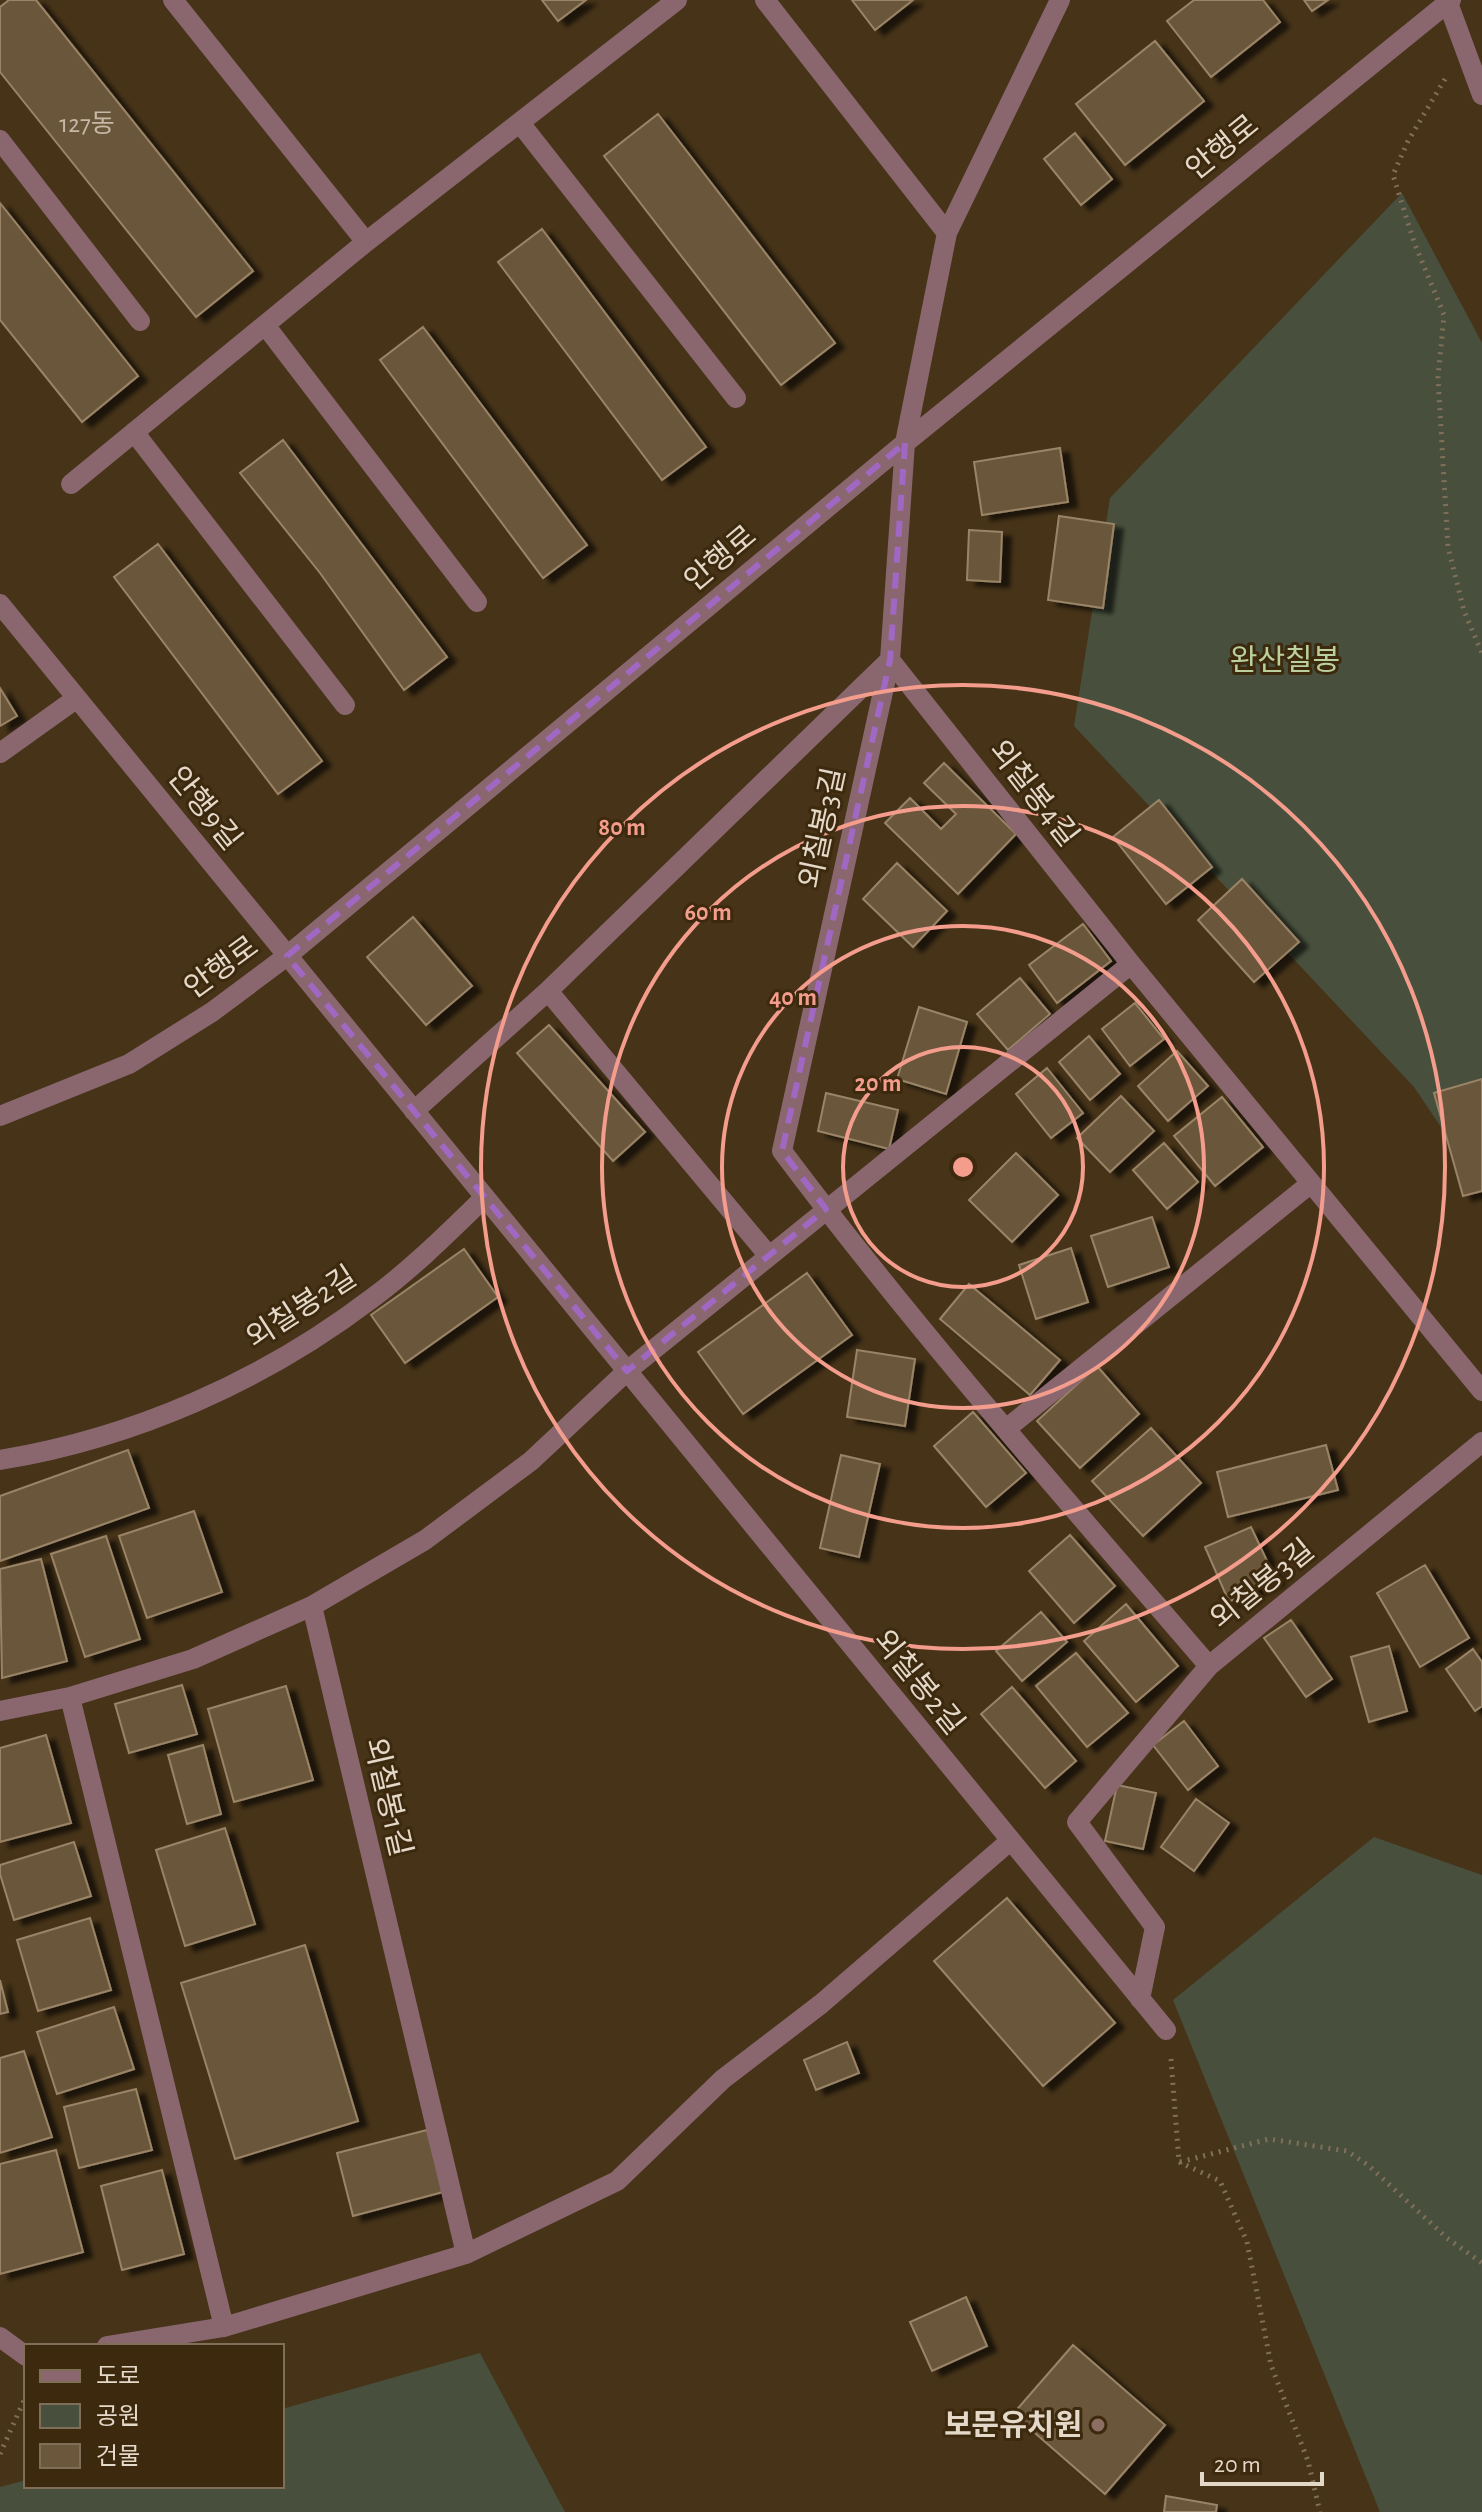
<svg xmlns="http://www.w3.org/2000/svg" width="1482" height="2512" viewBox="0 0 1482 2512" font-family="'Alegreya Sans','Noto Sans KR',sans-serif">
<defs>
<filter id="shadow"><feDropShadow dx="9" dy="5" stdDeviation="2" flood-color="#0009"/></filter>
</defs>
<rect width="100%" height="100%" fill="#463318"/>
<path fill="#48503d" d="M1402 193 1482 343V1188L1414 1087 1074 726 1110 498Z
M1374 1837 1482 1875V2512H1380L1173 2000Z
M480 2353 565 2512H0V2487L26 2480V2486H282V2409Z"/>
<path fill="#6b573b" stroke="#9a8467" stroke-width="2" filter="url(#shadow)" d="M9 0H36L253 271 196 317 0 72V7Z
M542 0H586L558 21Z
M852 0H913L875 30Z
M1194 0H1263L1280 22 1211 77 1167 21Z
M1304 0H1328L1312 11Z
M1155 41 1204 101 1125 165 1076 104Z
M658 114 835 343 781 385 604 156Z
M1075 133 1112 179 1081 205 1044 159Z
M0 203 138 376 82 422 0 320Z
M542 229 706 447 662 480 498 262Z
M423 327 587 545 543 578 380 360Z
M283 440 447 657 404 690 320 573 240 473Z
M1060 448 1068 502 982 515 974 462Z
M1059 516 1114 524 1103 608 1048 600Z
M969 530 1002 532 1000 582 967 580Z
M158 544 322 761 278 794 114 577Z
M0 688 17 716 0 726Z
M944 763 1016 834 958 894 885 823 910 798 941 829 956 814 924 783Z
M1159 800 1212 867 1166 904 1113 837Z
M897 863 947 911 913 947 863 899Z
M1242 879 1299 942 1254 982 1198 920Z
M413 917 472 986 426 1025 367 957Z
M1083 924 1111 961 1057 1003 1029 965Z
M1020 978 1050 1014 1008 1050 977 1014Z
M1135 1003 1164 1039 1130 1066 1102 1029Z
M919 1007 967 1022 946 1094 897 1079Z
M549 1025 645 1132 613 1161 517 1053Z
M1089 1036 1120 1074 1090 1100 1059 1062Z
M1177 1051 1208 1086 1168 1121 1138 1086Z
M1047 1068 1083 1113 1051 1138 1016 1094Z
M1482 1079V1191L1463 1196 1434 1093Z
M826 1093 898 1110 889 1149 818 1131Z
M1121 1096 1154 1131 1110 1172 1077 1138Z
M1222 1097 1263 1147 1215 1186 1174 1136Z
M1164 1143 1198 1182 1167 1209 1133 1170Z
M1016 1153 1058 1195 1012 1242 969 1200Z
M1152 1217 1169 1267 1108 1287 1091 1236Z
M1071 1248 1088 1302 1036 1319 1019 1265Z
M464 1249 498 1297 405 1363 371 1315Z
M807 1273 852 1335 743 1414 698 1352Z
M969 1284 1060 1360 1030 1395 940 1319Z
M857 1350 915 1359 905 1426 847 1417Z
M1097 1366 1139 1414 1080 1468 1037 1421Z
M973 1412 1026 1473 986 1507 934 1446Z
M1151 1428 1201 1483 1143 1536 1092 1481Z
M1326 1445 1338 1490 1228 1517 1217 1472Z
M128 1450 149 1508 0 1561V1496Z
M841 1455 880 1464 859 1557 820 1548Z
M194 1511 222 1592 147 1618 119 1536Z
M1251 1527 1276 1580 1229 1602 1205 1547Z
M1070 1535 1115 1586 1074 1623 1029 1571Z
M106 1536 140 1639 85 1657 51 1554Z
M41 1559 67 1661 2 1678 0 1569Z
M1425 1565 1469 1638 1420 1667 1377 1593Z
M1126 1604 1178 1666 1136 1702 1084 1641Z
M1041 1612 1067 1642 1022 1681 996 1651Z
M1291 1620 1332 1679 1306 1697 1264 1638Z
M1389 1646 1407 1711 1369 1722 1351 1657Z
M1473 1649 1482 1662V1706L1475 1711 1446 1669Z
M1076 1653 1128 1713 1087 1747 1036 1686Z
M182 1685 197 1734 129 1753 115 1704Z
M286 1686 313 1780 234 1802 208 1709Z
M1012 1687 1076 1761 1045 1788 981 1714Z
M1184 1721 1218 1766 1188 1790 1153 1745Z
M46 1735 71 1823 0 1842V1748Z
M203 1745 221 1814 187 1824 168 1755Z
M1117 1785 1156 1793 1143 1849 1105 1841Z
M1196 1799 1229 1823 1194 1871 1161 1847Z
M225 1828 255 1924 185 1946 156 1850Z
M74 1842 91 1896 14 1920 0 1874V1865Z
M1007 1898 1115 2023 1043 2086 934 1961Z
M90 1918 111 1990 38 2011 17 1940Z
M305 1945 358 2121 235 2159 181 1983Z
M0 1980 8 2012 0 2014Z
M114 2007 134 2069 57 2094 37 2032Z
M847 2042 859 2073 816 2090 804 2060Z
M24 2051 52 2137 0 2153V2058Z
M136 2089 152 2150 79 2168 64 2107Z
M427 2130 443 2192 353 2216 337 2153Z
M56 2150 83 2252 0 2274V2164Z
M162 2170 184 2254 122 2270 101 2186Z
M966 2297 987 2346 932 2371 910 2322Z
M1073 2345 1165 2425 1105 2494 1013 2414Z
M1166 2496 1217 2505 1216 2512H1164Z"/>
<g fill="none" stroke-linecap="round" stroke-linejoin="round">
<path stroke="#80705a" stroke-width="5" stroke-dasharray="2 6" stroke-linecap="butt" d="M1445 79 1408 141 1393 175 1414 242 1444 315 1438 378 1448 547 1464 611 1482 653
M1171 2059 1179 2162
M1179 2162 1220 2181 1247 2242 1271 2365 1308 2461 1320 2512
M1180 2162 1269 2139 1347 2151 1368 2165 1447 2238 1482 2263
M0 2454 26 2396"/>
<path stroke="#8a676f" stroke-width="20" d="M173 0 366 242
M765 0 947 233
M1060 0 947 233 905 443 890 660 782 1151C916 1330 1064 1497 1209 1666L1482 1442
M1448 3 1482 95
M520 123 736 398
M0 140 140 321
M265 325 477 602
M134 432 345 705
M71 484 366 242 677 0
M0 604 1166 2030
M0 753 77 698
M414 1111 548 991
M0 1116 129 1064 212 1012 287 956 905 443 1451 0
M769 1256 548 991 890 660 1131 964 1482 1391
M1006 1429 1310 1184
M0 1460C134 1438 263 1381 371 1299 412 1269 448 1233 485 1197
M312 1606 466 2254
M70 1697 224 2327
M0 1711 70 1697 193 1659 312 1606 425 1540 531 1461 627 1371 1131 964
M1140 1999 1155 1927 1077 1822 1209 1666
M0 2337 26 2356
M107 2346 224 2327 466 2254 617 2181 723 2079 821 2004 1010 1841"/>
</g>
<path fill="none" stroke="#a068c2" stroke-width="6" stroke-dasharray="16 10" stroke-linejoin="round" d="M905 443 890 660 782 1151 826 1209 627 1371 287 956Z"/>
<g fill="none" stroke="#f49d8d" stroke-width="4">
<circle cx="963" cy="1167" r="120"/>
<circle cx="963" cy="1167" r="241"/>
<circle cx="963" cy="1167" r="361"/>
<circle cx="963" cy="1167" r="482"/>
</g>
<circle fill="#8d6e63" stroke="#3c290e" stroke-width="3" cx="1098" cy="2425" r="8"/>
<g text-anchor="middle" stroke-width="6" stroke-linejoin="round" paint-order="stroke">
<g font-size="26" fill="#c6b8a6">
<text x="87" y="132">127동</text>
</g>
<g font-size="30" fill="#e4d8c9" stroke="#3c290e">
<text transform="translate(1222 147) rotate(-39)" y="10">안행로</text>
<text transform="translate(720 558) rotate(-40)" y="10">안행로</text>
<text transform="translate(1034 793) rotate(52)" y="10">외칠봉4길</text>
<text transform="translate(205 808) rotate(51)" y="10">안행9길</text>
<text transform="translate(822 828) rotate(-78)" y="10">외칠봉3길</text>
<text transform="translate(221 967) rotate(-36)" y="10">안행로</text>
<text transform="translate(301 1307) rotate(-33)" y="10">외칠봉2길</text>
<text transform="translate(1262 1584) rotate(-39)" y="10">외칠봉3길</text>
<text transform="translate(919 1682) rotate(51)" y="10">외칠봉2길</text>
<text transform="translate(388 1797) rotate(77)" y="10">외칠봉1길</text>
</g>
<g font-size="30" fill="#bad09d" stroke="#3c290e">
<text x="1285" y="670">완산칠봉</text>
</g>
<g font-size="30" font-weight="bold" fill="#e4d8c9" stroke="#3c290e" text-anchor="end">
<text x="1082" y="2435">보문유치원</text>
</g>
</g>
<circle cx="963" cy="1167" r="12" fill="#f49d8d" stroke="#3c290e" stroke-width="4"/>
<g font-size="24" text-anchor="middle" font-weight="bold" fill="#f49d8d" stroke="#3c290e" stroke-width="6" stroke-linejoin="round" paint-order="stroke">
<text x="622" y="835">80 m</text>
<text x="708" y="920">60 m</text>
<text x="793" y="1005">40 m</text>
<text x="878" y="1091">20 m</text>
</g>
<rect x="24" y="2344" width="260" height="144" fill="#3c290e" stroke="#7f6f59" stroke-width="2"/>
<rect x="40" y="2370" width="40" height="12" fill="#8a676f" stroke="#7f6f59" stroke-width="2"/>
<text x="96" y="2384" font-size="24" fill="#e4d8c9">도로</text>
<rect x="40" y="2404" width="40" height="24" fill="#48503d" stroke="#7f6f59" stroke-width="2"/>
<text x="96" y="2424" font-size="24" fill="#e4d8c9">공원</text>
<rect x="40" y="2444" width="40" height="24" fill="#6b573b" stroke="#7f6f59" stroke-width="2"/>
<text x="96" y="2464" font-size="24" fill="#e4d8c9">건물</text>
<path d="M1202 2472v12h120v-12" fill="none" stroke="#e4d8c9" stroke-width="4"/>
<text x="1214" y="2472" font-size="24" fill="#e4d8c9" stroke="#3c290e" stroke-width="6" paint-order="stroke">20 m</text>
</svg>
